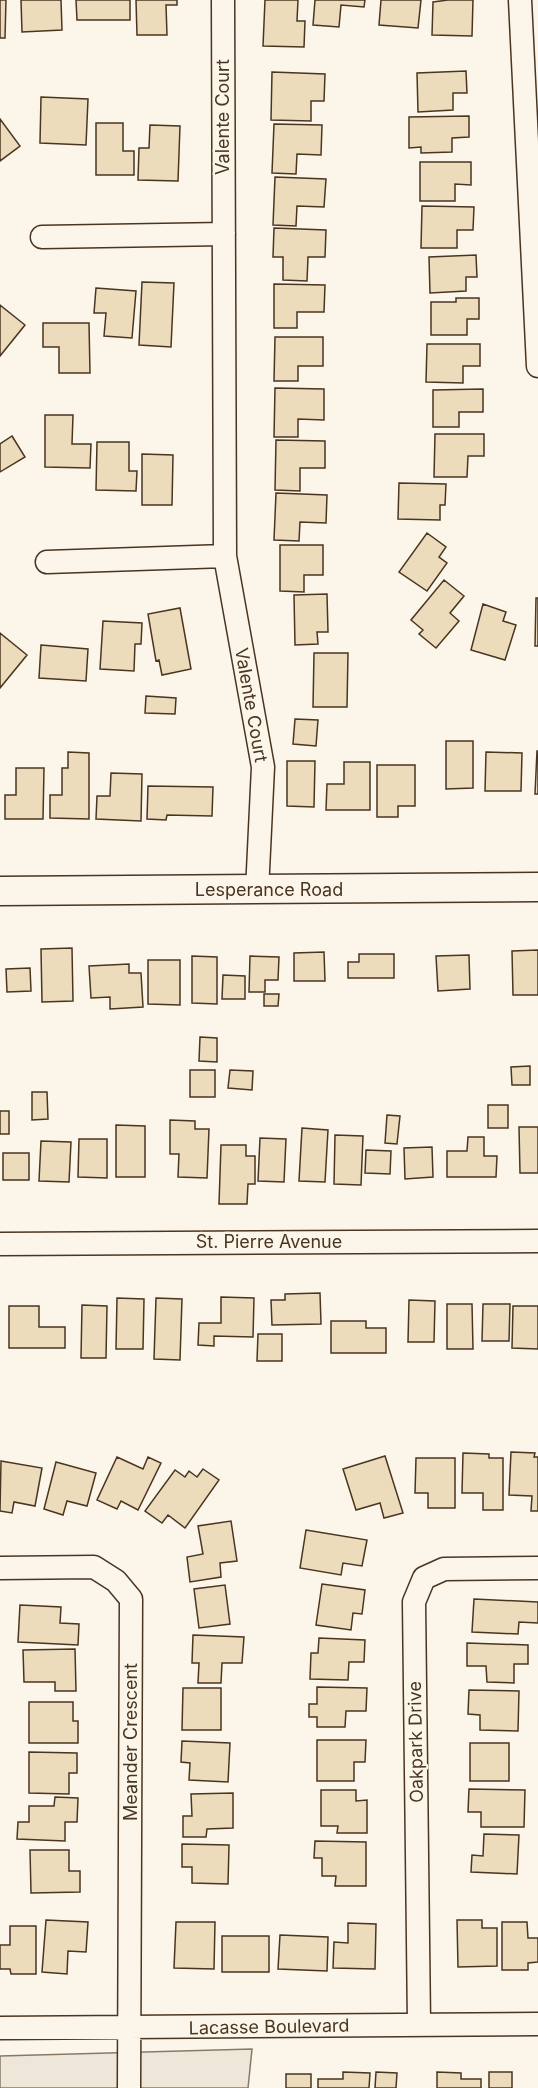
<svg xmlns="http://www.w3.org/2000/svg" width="538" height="2088" viewBox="0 0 538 2088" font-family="Inter,sans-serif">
<rect width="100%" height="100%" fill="#fbf6e9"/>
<path fill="#ede6d9" stroke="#887966" stroke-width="1.5" d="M252 2049 248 2088H0V2056Z"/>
<path fill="#ecdcbc" stroke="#4a3520" stroke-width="1.5" d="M0 0H6L5 38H0Z
M21 0H61L62 30 22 32Z
M76 0H130V20H77Z
M136 0H177V5H166L167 35H137Z
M265 0H298L297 21H305L304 47 263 46Z
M315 0H365L364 7 341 5 339 27 313 25Z
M381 0H421L418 28 379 25Z
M448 0H473L472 36 432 35 433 2Z
M466 71 467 93H453V110L418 112 417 73Z
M272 72 325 74 324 101H311V121L271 120Z
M41 97 88 99 86 145 40 143Z
M469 116V137L452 138V152L421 153V147L409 148V117Z
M0 119 20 146 0 161Z
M96 123H123V151H134V175H96Z
M274 124 322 125 321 155 297 154 296 174 272 173Z
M150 125 180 126 178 181 138 180 139 148H149Z
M420 162H471V185L455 184V201H420Z
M275 177 326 179 324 207 297 206 296 226 273 225Z
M422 206 474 207 473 230H457V248H421Z
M274 228 326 230 325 257H308L307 281 283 280V257H273Z
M476 255 477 277H466V291L430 293 429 257Z
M142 282 174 283 171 347 139 345Z
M274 284 325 285 324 312H297V328H274Z
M96 288 136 291 132 338 104 336 106 313H94Z
M456 298H479V319H467V335H431V302H456Z
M0 305 25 325 0 356Z
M43 323H89L90 373H59V347H43Z
M275 337H323V366H298V381H274Z
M427 344H480V366H463V383L426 382Z
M275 388 324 389V420L298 419V437H274Z
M483 389V412H459V427H433V390Z
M45 415H73L72 444H91L90 468 45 467Z
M435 434H484V456H468L467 477H434Z
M12 436 25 457 0 472V444Z
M276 440 325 441V468H300V491L275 490Z
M97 442H129V471H137L136 491 96 490Z
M142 454 173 455 172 505H142Z
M399 483 446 484 445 505H440V520L398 519Z
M276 493 327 495 326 523 300 522 299 541 274 540Z
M427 533 446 547 439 557 447 563 427 591 399 572Z
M280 545H323V575H304V592L280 591Z
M444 580 464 596 450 613 459 621 436 648 419 634 423 630 411 620Z
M327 594 328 632H317L318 644 295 645 294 595Z
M536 598H538V646H535Z
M483 604 506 612 503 621 516 625 505 660 471 650Z
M180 608 191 669 162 675 159 660 156 661 148 614Z
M103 621 142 623 141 644H135L134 671 100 669Z
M0 633 27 655 0 688Z
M41 645 88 649 86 681 39 678Z
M314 653H348L347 707H313Z
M146 696 176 698 175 714 145 713Z
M295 719 318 720 316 746 293 744Z
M446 741H473V788L446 789Z
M537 751H538V794H535Z
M68 752 89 753V819L50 818V795H62V768H68Z
M486 752 522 753 521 791H485Z
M287 761H315L314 807 287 806Z
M344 762H370V810H326L327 784H344Z
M377 765H415V806H398V817H377Z
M16 768H44L43 819H5V795H16Z
M111 773 142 774 141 821 96 819 97 796H110Z
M148 786 213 787 212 816 167 815 166 820 147 819Z
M72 948 73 1001 42 1002 41 949Z
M538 950V995H513L512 951Z
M324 952 325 981H294V953Z
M359 954H394V978H348V962H359Z
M469 955 470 989 438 991 436 956Z
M192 956 217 957V1004L192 1003Z
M250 956 279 957 278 980H265V992H249Z
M148 960H180V1005L148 1004Z
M129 964V973H141L143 1007 110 1009V997L91 998 89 966Z
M30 968 31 991 7 992 6 969Z
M223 975 245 976V999H222Z
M264 994H279L278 1006H264Z
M200 1037 217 1038V1062L199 1061Z
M530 1066V1085H512L511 1067Z
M190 1070H215V1097H190Z
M230 1070 253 1071 252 1090 228 1088Z
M32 1092H47L48 1119 32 1120Z
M488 1105H508V1128H488Z
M0 1111H9V1134H0Z
M387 1115 400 1116 397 1144 385 1143Z
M170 1120 195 1121V1129H209L207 1178 178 1177 179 1154H170Z
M116 1125 145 1126V1177H116Z
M519 1127H538V1173H520Z
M302 1128 328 1130 325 1182 299 1181Z
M335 1135 363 1136 361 1185 334 1184Z
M468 1137H484V1156H497L496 1177H447V1151H467Z
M260 1138 286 1139 284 1182 258 1181Z
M79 1139H107V1178L78 1177Z
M41 1141 71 1142 69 1182 39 1181Z
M221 1145H246V1156H255V1184H248L247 1204H219Z
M432 1147 433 1177 405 1179 404 1148Z
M366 1150 391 1151 390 1174 365 1173Z
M3 1153H29V1180H3Z
M320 1293 321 1324 272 1325 271 1300H285V1294Z
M221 1297 254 1298 253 1337 214 1336V1346L198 1345 199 1323H221Z
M117 1298 144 1299 143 1349H116Z
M156 1298 182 1299 180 1360 154 1359Z
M409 1300 435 1301 434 1342H408Z
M447 1304H472L473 1349H447Z
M483 1304H510L509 1341H482Z
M82 1305 107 1306 106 1358H81Z
M9 1306H39V1327H65V1348H9Z
M513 1306H538V1349L512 1348Z
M331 1321H366V1328H386V1353H331Z
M258 1334H282V1361H257Z
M511 1452 535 1453 534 1457H538V1511H531L532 1496 509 1495Z
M463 1453 489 1454V1458H503V1510H483V1493H462Z
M385 1456 403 1513 384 1518 380 1503 356 1510 343 1469Z
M117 1457 143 1469 148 1457 161 1463 138 1510 121 1501 117 1509 97 1500Z
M416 1458H455V1508H428V1493H415Z
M1 1461 42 1468 35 1506 14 1502 12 1513 0 1511Z
M56 1462 96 1473 87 1506 67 1501 63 1515 44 1509Z
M203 1469 219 1480 185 1528 168 1515 162 1523 145 1511 175 1470 185 1477 189 1471 197 1477Z
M231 1521 237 1561 220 1563 221 1577 190 1582 187 1557 203 1554 198 1526Z
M306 1530 367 1540 362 1566 343 1563 341 1575 300 1568Z
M322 1584 365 1590 362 1614 353 1613 351 1630 316 1625Z
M225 1585 230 1624 199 1628 194 1589Z
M474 1599 538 1602V1623L519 1622 518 1634 472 1632Z
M20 1605 61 1607 60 1623 79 1624 78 1645 18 1642Z
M193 1635 244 1637 242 1663H222L221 1683H198L199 1663H192Z
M319 1638 365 1640 364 1662H349L348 1680 310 1679 311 1653H318Z
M467 1643 528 1645V1664H514V1683L487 1682 486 1666H467Z
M75 1649 76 1691H55V1682H24L23 1650Z
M317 1687 367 1688 366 1711H346L345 1727H317V1717H309V1704H317Z
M183 1688H221V1730H182Z
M469 1690 519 1691 518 1731 480 1730V1715L468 1714Z
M29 1702H73V1721H78V1743H29Z
M317 1740H366L365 1762H354V1781H317Z
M182 1741 230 1743 228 1782 189 1780 190 1763 181 1762Z
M470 1743H509V1781H470Z
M29 1752 77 1753V1773H69V1794L29 1793Z
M469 1789 525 1790 524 1827H481V1812H468Z
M321 1790H356V1801L367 1800V1833H337L338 1826H321Z
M233 1793V1828L207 1829 206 1837H183V1816H192L191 1794Z
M55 1797 78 1798 77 1822H65V1841L17 1839 18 1822H29V1806H54Z
M484 1834 519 1835 517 1874 471 1872 472 1855 483 1856Z
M315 1841 366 1842V1886H335L336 1876H322V1858H314Z
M182 1844 229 1845 228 1884 192 1883V1867H182Z
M30 1850H69V1871H80V1892L31 1893Z
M46 1920 88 1922 86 1952 68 1951 67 1974 42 1972Z
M457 1920H482V1928H497V1966L458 1967Z
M176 1922H215L214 1969 174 1968Z
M502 1922H527L528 1938H538V1962L528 1963V1970H502Z
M348 1923 376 1924 375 1969 333 1968 334 1942 348 1943Z
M10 1926H36V1974H11L10 1969H0V1945H10Z
M280 1935 328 1937 327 1971 278 1969Z
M222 1936H269V1972H222Z
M343 2072 370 2073 369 2088H318V2079H343Z
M376 2072 397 2073 396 2088H375Z
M437 2072 461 2073V2079H481V2088H437Z
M489 2072H512V2088H489Z
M286 2074H311V2088H286Z"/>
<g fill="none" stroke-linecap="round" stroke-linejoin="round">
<g stroke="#4a3520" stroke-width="25">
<path id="minor" d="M223 0 225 556 263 767 257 891
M520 0 538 366
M42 237 224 234
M47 562 225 556
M0 1244 538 1241
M0 1568 94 1567 116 1581 131 1599 129 2088
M419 2024 414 1602 424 1578 444 1569 538 1568
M0 2028 538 2024"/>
</g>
<g stroke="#4a3520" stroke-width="31">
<path id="major" d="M0 891 538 887"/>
</g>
<use href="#minor" stroke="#fbf6e9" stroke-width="22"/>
<use href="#major" stroke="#fbf6e9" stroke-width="28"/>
</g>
<g text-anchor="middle" stroke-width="4.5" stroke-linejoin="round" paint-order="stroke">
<g font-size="18" fill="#4a3520" stroke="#fbf6e9">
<text transform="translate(223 117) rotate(-90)" y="6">Valente Court</text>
<text transform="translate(251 705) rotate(80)" y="6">Valente Court</text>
<text x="269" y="896">Lesperance Road</text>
<text x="269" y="1248">St. Pierre Avenue</text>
<text transform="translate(131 1742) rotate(-90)" y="6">Meander Crescent</text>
<text transform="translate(416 1742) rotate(-91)" y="6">Oakpark Drive</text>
<text transform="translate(269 2027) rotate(-1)" y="6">Lacasse Boulevard</text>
</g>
</g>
</svg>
